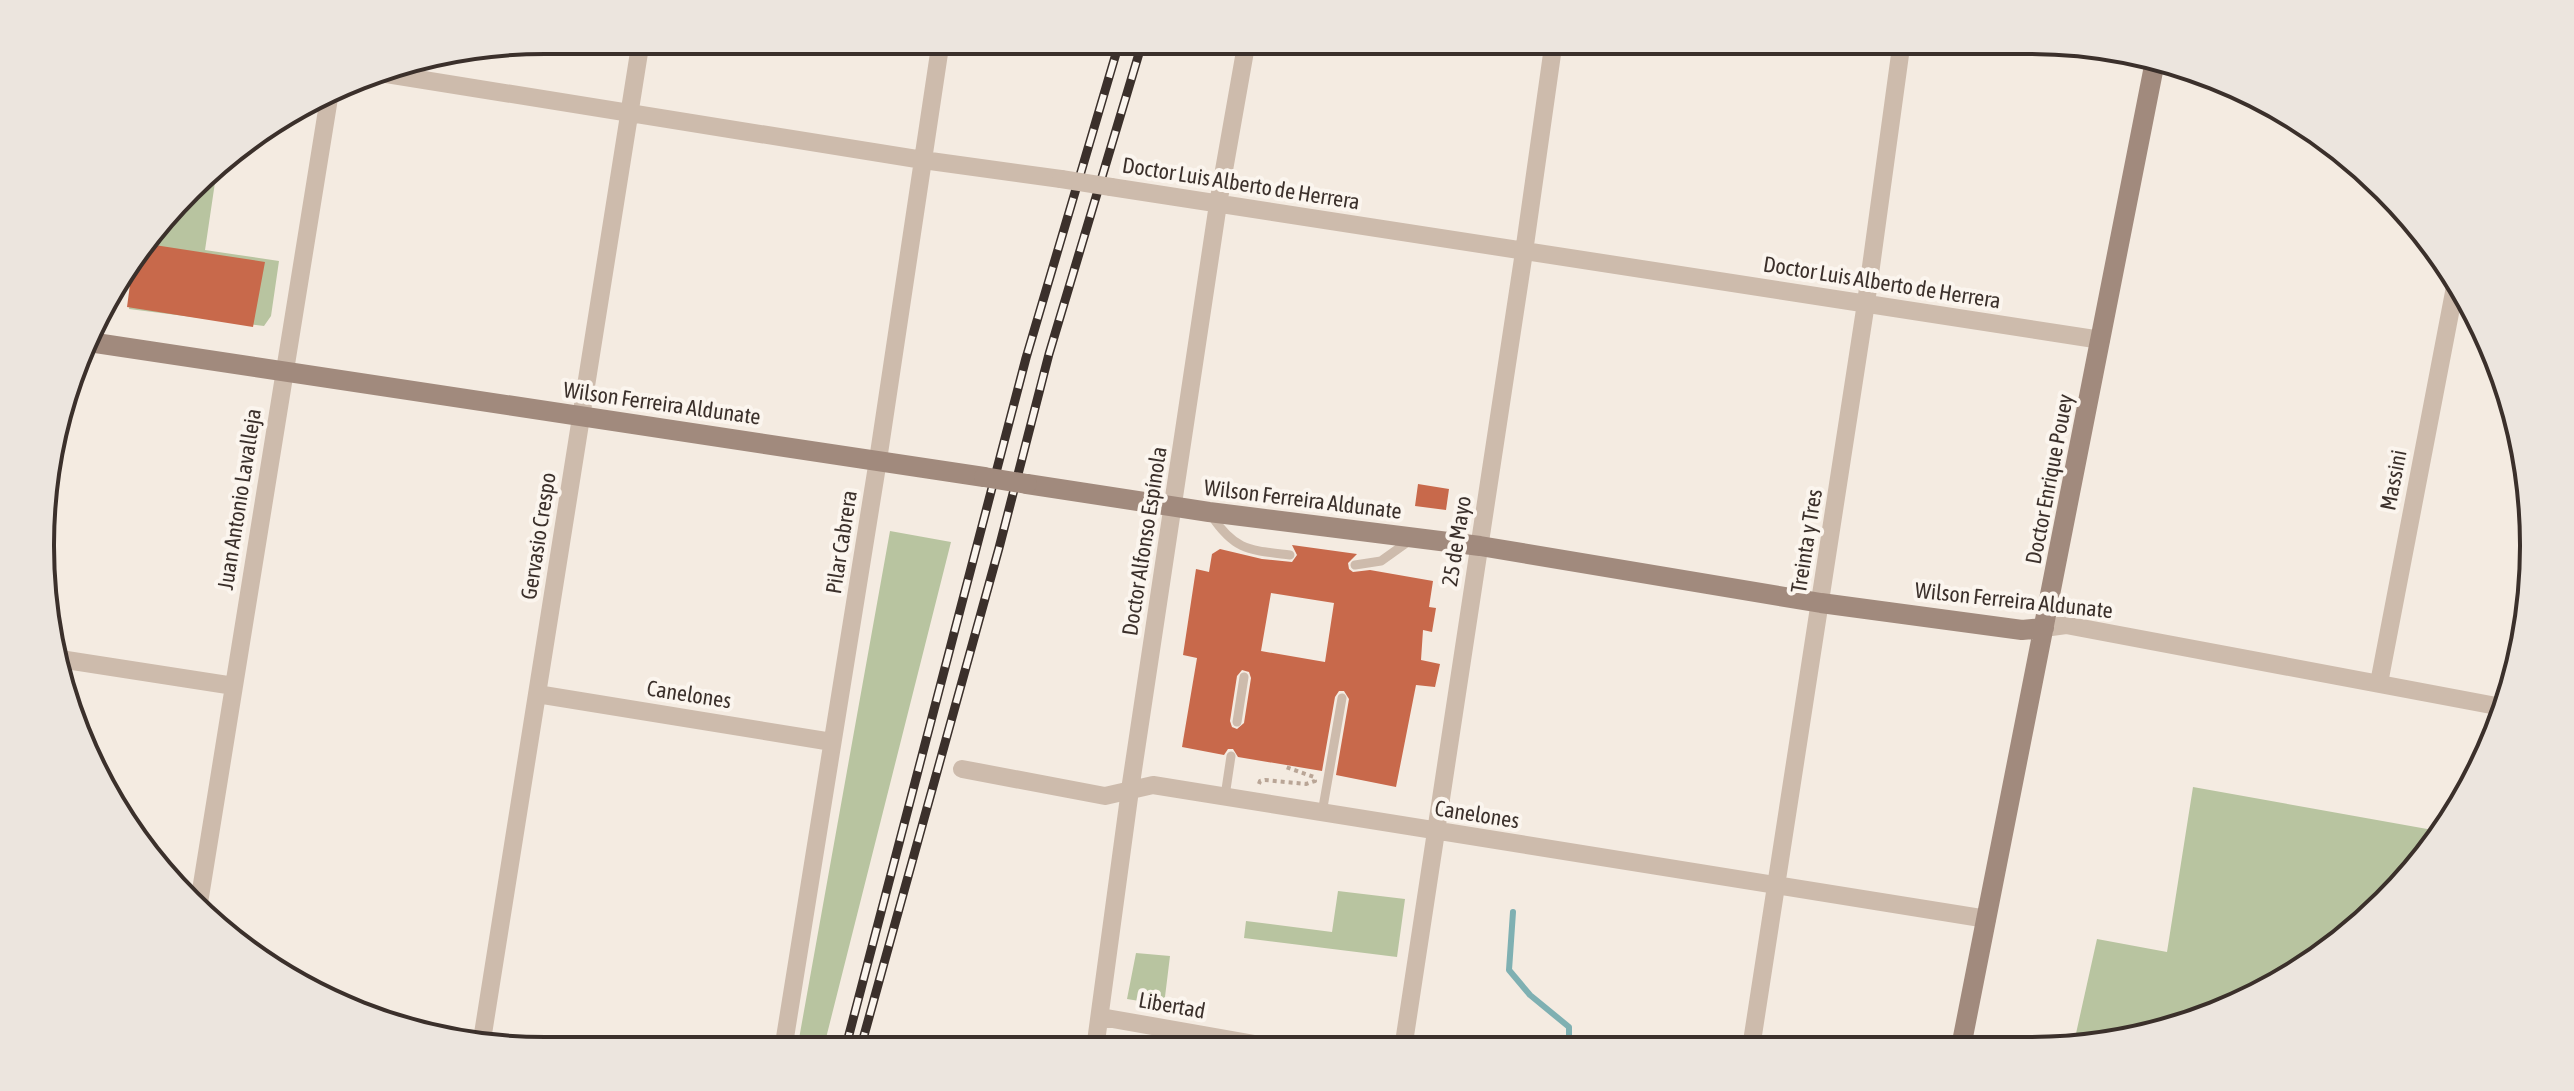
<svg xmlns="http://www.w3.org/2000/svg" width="2574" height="1091" viewBox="0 0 2574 1091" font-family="'Asap Condensed',sans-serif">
<rect width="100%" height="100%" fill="#f4ebe1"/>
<path fill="#b8c4a0" d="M218 162 205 250 279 261 271 316 264 326 129 309 137 257 213 165Z
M890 531 951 542 823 1050H797Z
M2193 787 2444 832 2337 946 2222 1012 2095 1047H2073L2097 939 2167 952Z
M1338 891 1405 899 1397 957 1244 938 1246 921 1332 932Z
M1136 953 1170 956 1164 1005 1127 999Z"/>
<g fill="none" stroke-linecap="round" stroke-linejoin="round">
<path stroke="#7fb0b2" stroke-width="6" d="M1513 912 1509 970 1530 995 1569 1027V1048"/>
</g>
<path fill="#c8694b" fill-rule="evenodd" d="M148 244 265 262 253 327 127 307 133 262Z
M1418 484 1449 489 1446 510 1415 506Z
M1292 545 1357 554 1348 563 1349 569 1353 572 1370 570 1433 581 1429 607 1436 608 1432 632 1423 630 1421 660 1440 664 1435 687 1416 685 1396 787 1336 775 1349 699 1344 691H1339L1335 697 1322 771 1238 757 1233 749H1228L1224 755 1182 747 1197 658 1183 655 1196 569 1209 572 1212 554 1220 549 1262 559 1292 562 1297 555ZM1271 593 1334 603 1325 662 1261 651ZM1242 670 1249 672 1251 678 1244 723 1237 729 1232 727 1230 721 1237 676Z"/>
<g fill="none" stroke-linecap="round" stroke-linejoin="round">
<path stroke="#b9a596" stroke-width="4" stroke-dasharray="4 4" stroke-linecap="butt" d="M1259 784 1260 781 1265 780 1306 784 1315 781 1314 777 1283 766"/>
<path stroke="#cdbbac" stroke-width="9" d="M1211 515C1235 551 1249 550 1290 555
M1355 565 1381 561 1409 541
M1237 722 1244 677
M1225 796 1231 756
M1322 813 1342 698"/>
<path stroke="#cdbbac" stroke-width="18" d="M374 72 923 160 1061 179
M1111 187 2101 340
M2044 628 2066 625 2507 708
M60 659 234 686
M2379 683 2455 287
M537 694 832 742
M962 769 1105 796 1153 785 1987 919
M198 909 329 98
M1101 1017 1282 1049
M482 1040 641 40
M1751 1048 1866 303 1902 40
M1095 1049 1130 790 1218 204 1247 40
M1403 1049 1524 252 1554 40
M783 1050 878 460 941 40"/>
<path stroke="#a18a7d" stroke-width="20" d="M89 342 984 477
M1027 484 1209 512 1480 546 1821 603 2022 630 2044 628
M1961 1047 2155 61"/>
<g stroke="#3b302b" stroke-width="9">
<path id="rail" d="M845 1050 1026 358 1120 40
M860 1050 999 548 1049 354 1143 40"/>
</g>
<use href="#rail" stroke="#fbf5ee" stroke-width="6" stroke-dasharray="18" stroke-linecap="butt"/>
<path stroke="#cdbbac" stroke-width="18" d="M1061 179 1111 187"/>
<path stroke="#a18a7d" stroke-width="20" d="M984 477 1027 484"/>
</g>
<g text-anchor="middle" stroke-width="8" stroke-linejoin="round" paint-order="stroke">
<g font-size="22" fill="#3b302b" stroke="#fbf5ee">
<text transform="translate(1241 183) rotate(9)" y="8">Doctor Luis Alberto de Herrera</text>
<text transform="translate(1882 282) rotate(9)" y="8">Doctor Luis Alberto de Herrera</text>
<text transform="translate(662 403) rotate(8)" y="8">Wilson Ferreira Aldunate</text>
<text transform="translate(2049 479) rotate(-79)" y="8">Doctor Enrique Pouey</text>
<text transform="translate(2393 480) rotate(-79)" y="8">Massini</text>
<text transform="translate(239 499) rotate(-81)" y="8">Juan Antonio Lavalleja</text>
<text transform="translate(1303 499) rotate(7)" y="8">Wilson Ferreira Aldunate</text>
<text transform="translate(538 536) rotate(-81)" y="8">Gervasio Crespo</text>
<text transform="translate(1144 541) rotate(-81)" y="8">Doctor Alfonso Espínola</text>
<text transform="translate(1456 541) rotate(-81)" y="8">25 de Mayo</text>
<text transform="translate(1806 541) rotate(-81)" y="8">Treinta y Tres</text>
<text transform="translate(841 542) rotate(-81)" y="8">Pilar Cabrera</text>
<text transform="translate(2014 600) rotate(6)" y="8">Wilson Ferreira Aldunate</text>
<text transform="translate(689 694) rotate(9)" y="8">Canelones</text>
<text transform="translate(1477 814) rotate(9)" y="8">Canelones</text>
<text transform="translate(1172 1005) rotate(10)" y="8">Libertad</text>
</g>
</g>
<path d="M0 0H2574V1091H0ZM545 54H2029A491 491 0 0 1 2520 545V546A491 491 0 0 1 2029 1037H545A491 491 0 0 1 54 546V545A491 491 0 0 1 545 54Z" fill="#ece5de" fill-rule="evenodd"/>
<path fill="none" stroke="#3b302b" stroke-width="4" d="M545 54H2029A491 491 0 0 1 2520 545V546A491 491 0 0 1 2029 1037H545A491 491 0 0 1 54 546V545A491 491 0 0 1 545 54Z"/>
</svg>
